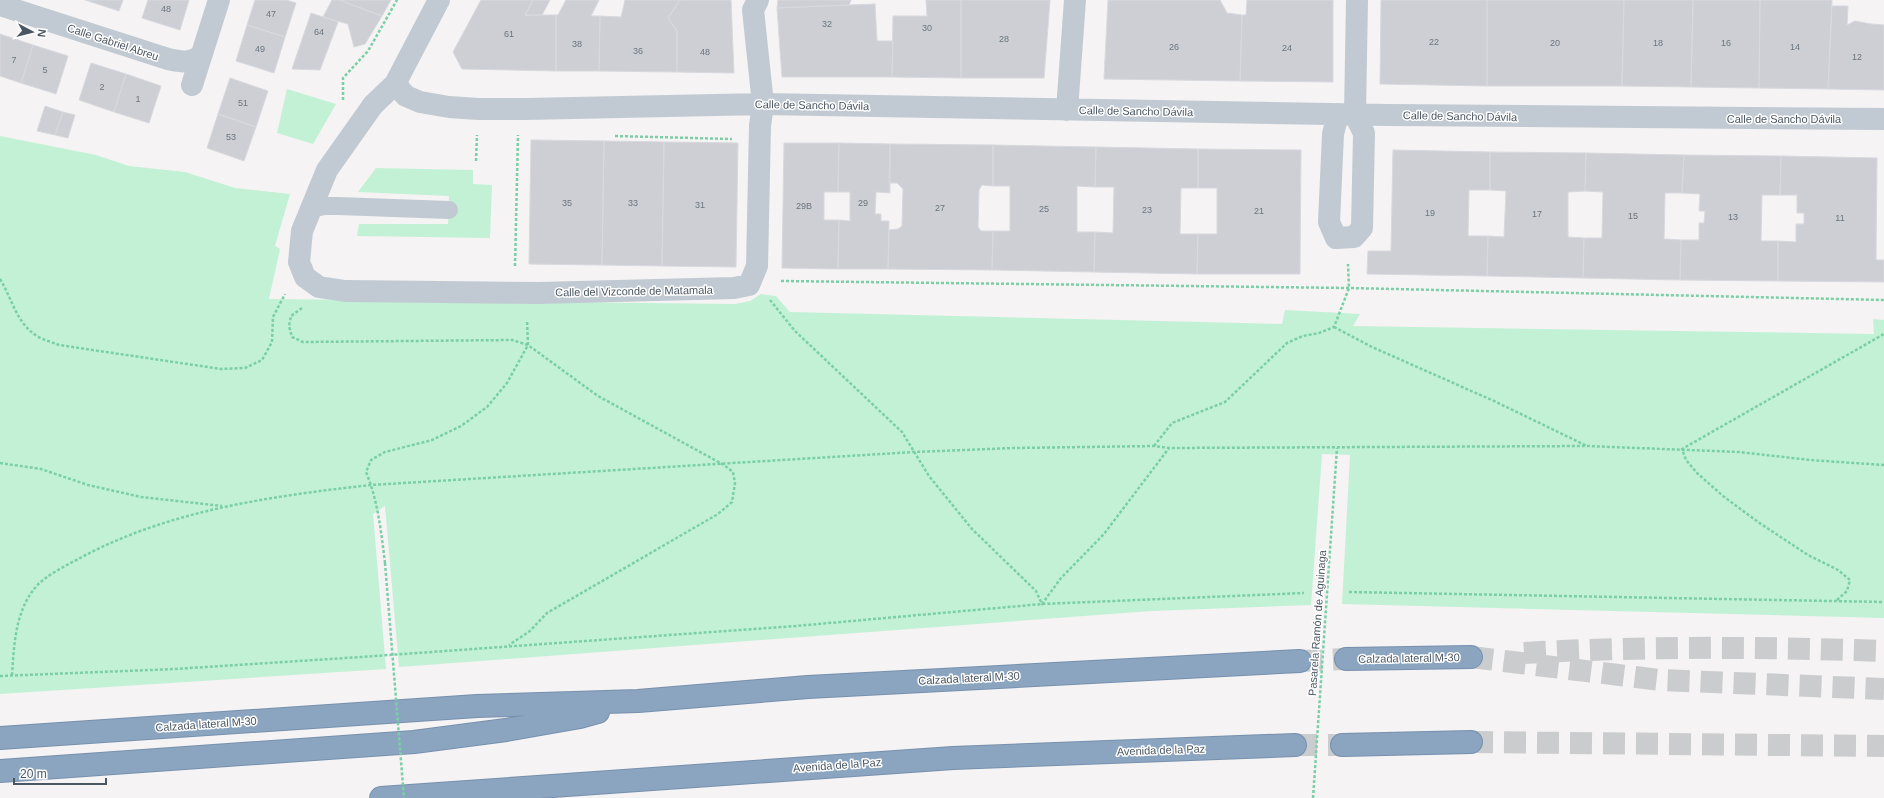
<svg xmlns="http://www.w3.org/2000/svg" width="1884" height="798" viewBox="0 0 1884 798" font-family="Helvetica,sans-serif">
<rect width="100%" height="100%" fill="#f5f3f3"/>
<path fill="#c3f1d5" d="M287 89 336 104 313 144 277 133Z
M0 136 96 155 129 166 185 172 235 188 290 194 275 246 280 249 269 299 735 304 750 301 761 294 776 296 790 312 1282 324 1285 310 1360 314 1353 326 1874 334 1873 319 1884 320V618L1342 604 1350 455 1322 454 1311 605 1152 611 399 667 385 506 373 514 386 669 0 694Z
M376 168 473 170V184L492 185 490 238 357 236 359 224H448L449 196 358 192Z"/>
<path fill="#cdcfd5" stroke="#d7d9de" d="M85 0H123L119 11Z
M148 0H189L180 30 142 18Z
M255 0H286L296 3 285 37 247 25Z
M332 0H339L382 16 365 44 354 47 348 24 323 17Z
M339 0H391L382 16Z
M481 0H533L525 15H556V71L462 69 453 52Z
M533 0H550L542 15H525Z
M566 0H599L591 16H600L599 71H556V15H558Z
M625 0H680L668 18 677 31V72L599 71 600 16 621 17Z
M680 0H731L734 73 677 72V31L668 18Z
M778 0H851L849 5 777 8Z
M926 0H961V78L892 77 893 16H927Z
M961 0H1050L1044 78H961Z
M1108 0H1220L1227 13 1242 15 1240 81 1104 79Z
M1247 0H1333V82L1240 81 1242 15H1246Z
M1381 0H1487V86L1380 84Z
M1487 0H1624L1622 86H1487Z
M1624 0H1693L1691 87 1622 86Z
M1693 0H1760L1759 88 1691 87Z
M1760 0H1832L1828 89 1759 88Z
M875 4 877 41H893L892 77H782L777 8Z
M1832 6H1848L1847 25 1855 21 1871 24 1884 25V90L1828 89Z
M311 13 338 22 320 70 292 69Z
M247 25 285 37 274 73 236 61Z
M0 34 33 45 21 83 0 76Z
M33 45 68 56 56 94 21 83Z
M91 63 126 74 114 112 79 100Z
M126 74 161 86 149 123 114 112Z
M230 78 268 91 256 127 218 114Z
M45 106 63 112 55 135 37 131Z
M63 112 75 115 68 138 55 135Z
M218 114 256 127 244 161 207 148Z
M531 140 604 141 602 265 529 264Z
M604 141 664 142 662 266 602 265Z
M664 142 738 143 736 267 662 266Z
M784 143H839L838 192H824V220H839L838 269 782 268Z
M839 143 890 144V193L876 192 875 214H881V221H889L888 269H838L839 220 850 221V192H838Z
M890 144 993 145V186L982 185 979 190 978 227 981 231H993L992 270 888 269 889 230 898 229 902 226 903 189 897 183H889Z
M993 145 1096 147 1095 187 1077 186V232H1095L1094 272 992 270 993 231H1010V186H993Z
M1096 147 1198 149V188H1181L1180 234H1198L1197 274 1094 272 1095 232 1113 233 1114 187H1095Z
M1198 149 1301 150 1300 274H1197L1198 234H1217V188H1198Z
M1393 150 1490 152V190H1469L1468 236H1488L1487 276 1367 274 1368 251H1391Z
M1490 152 1586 153 1585 191 1568 192V237L1584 238 1583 278 1487 276 1488 236 1504 237 1506 191 1490 190Z
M1586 153 1684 155 1682 193H1665L1664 239 1681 240 1680 280 1583 278 1584 238H1602L1603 192 1585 191Z
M1684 155 1781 156 1780 195H1762L1761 241H1778V281L1680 280 1681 240H1699V223H1704L1705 211H1699L1700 194 1682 193Z
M1781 156 1877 158 1876 260H1884V282L1778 281V241L1796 242V224H1804V213H1797V195H1780Z"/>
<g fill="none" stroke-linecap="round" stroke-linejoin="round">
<path stroke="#caccce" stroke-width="22" stroke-dasharray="22 11" stroke-linecap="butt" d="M1524 653C1644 646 1764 647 1884 651
M1471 657 1660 680 1884 689
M1300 661 1346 659
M1471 742 1884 746
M1295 745H1342"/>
<g stroke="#7690ad" stroke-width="24">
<path id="motorway" d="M1346 659 1471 657
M0 738 477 706 638 701 808 687 1300 661
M1342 745 1471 742
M0 771 414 742 506 730 580 717 598 712
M381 798 953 758 1295 745"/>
</g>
<path stroke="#7ad0a6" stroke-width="2.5" stroke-dasharray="3 2" stroke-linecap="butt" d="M343 100V78L368 51 397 0
M615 136 732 139
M476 161 477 135
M515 266 518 135
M0 279C12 298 16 323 37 336 43 340 52 342 59 345L221 369 245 368 262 360 272 342 273 317 285 294
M781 281 1349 288 1884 300
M770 300 795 331 902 432 929 476 972 529 1036 591 1042 604 1061 578 1104 534 1169 448
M302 308 291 316 289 326 292 337 303 342 512 340 528 345 598 396 724 465 733 472 735 483 732 502 718 514 547 613 530 631 509 645
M1334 327 1372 347 1494 401 1587 446
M1154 446 1172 423 1225 402 1287 343 1303 336 1319 333 1334 327 1349 288 1348 264
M0 463 41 469 88 485 141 497 222 506
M385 563C381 531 378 501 366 472L371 460 385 452 432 440 461 426 487 407 507 383 528 345 527 320
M1349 592 1884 602
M1837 600 1847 591 1850 580 1838 570 1808 555 1758 522 1723 496 1697 473 1686 460 1682 449 1884 334
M12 675C14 646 15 612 35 588 43 577 67 565 80 558 169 510 272 496 371 485L914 452 1014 448 1154 446 1169 448 1587 446 1739 452 1810 460 1884 465
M0 676 175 669 361 657 796 626 1042 604 1304 593"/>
<path stroke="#c1cad2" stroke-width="18" d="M310 209 325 206H338L449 210"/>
<path stroke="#c1cad2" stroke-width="22" d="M439 0 395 84 373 105 327 170 302 231 299 262 305 277 319 287 345 291 539 293 734 288 749 285 757 266 760 126 763 104 753 10 758 0
M0 5 168 59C181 62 192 64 202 54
M395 84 406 96 420 102 449 107 478 109H526L763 104 1388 115 1884 119
M192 85 219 0
M1067 110 1075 0
M1338 114 1333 134 1329 222 1336 238 1354 237 1362 228 1364 133 1355 115 1357 0"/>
<use href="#motorway" stroke="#8ba5c1" stroke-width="22"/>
<path stroke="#7ad0a6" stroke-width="2.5" stroke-dasharray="3 2" stroke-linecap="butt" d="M385 563 404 798
M1313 798 1337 448"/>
</g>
<g text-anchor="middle" stroke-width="3" stroke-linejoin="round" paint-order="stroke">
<g font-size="9" fill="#6b747e">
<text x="166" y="12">48</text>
<text x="271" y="17">47</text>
<text x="827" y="27">32</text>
<text x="927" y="31">30</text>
<text x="319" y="35">64</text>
<text x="509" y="37">61</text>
<text x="1004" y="42">28</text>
<text x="1434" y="45">22</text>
<text x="1555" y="46">20</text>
<text x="1658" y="46">18</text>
<text x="1726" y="46">16</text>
<text x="577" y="47">38</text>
<text x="1174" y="50">26</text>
<text x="1795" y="50">14</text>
<text x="1287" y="51">24</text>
<text x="260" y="52">49</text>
<text x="638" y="54">36</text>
<text x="705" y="55">48</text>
<text x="1857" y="60">12</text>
<text x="14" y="63">7</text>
<text x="45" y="73">5</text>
<text x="102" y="90">2</text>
<text x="138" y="102">1</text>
<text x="243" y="106">51</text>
<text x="231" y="140">53</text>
<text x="567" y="206">35</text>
<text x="633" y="206">33</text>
<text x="863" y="206">29</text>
<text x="700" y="208">31</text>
<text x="804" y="209">29B</text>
<text x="940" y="211">27</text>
<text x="1044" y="212">25</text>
<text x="1147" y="213">23</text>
<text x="1259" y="214">21</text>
<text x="1430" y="216">19</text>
<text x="1537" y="217">17</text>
<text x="1633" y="219">15</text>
<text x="1733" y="220">13</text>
<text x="1840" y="221">11</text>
</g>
<g font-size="11" fill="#4a5661" stroke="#fff">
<text transform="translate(113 42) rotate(18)" y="4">Calle Gabriel Abreu</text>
<text transform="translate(812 105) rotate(1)" y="4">Calle de Sancho Dávila</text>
<text transform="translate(1136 111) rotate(1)" y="4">Calle de Sancho Dávila</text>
<text transform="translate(1460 116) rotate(1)" y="4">Calle de Sancho Dávila</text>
<text x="1784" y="123">Calle de Sancho Dávila</text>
<text transform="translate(634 291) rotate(-1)" y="4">Calle del Vizconde de Matamala</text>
<text transform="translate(1317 623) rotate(-86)" y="4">Pasarela Ramón de Aguinaga</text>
<text transform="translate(1409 658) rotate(-1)" y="4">Calzada lateral M-30</text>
<text transform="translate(969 678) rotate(-3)" y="4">Calzada lateral M-30</text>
<text transform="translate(206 724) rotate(-4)" y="4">Calzada lateral M-30</text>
<text transform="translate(1161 750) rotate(-2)" y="4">Avenida de la Paz</text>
<text transform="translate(837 765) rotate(-4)" y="4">Avenida de la Paz</text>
</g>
</g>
<g transform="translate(32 32) rotate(97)" stroke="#ffffff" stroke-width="3" paint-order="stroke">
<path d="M0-3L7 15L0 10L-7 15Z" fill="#4a5661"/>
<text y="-6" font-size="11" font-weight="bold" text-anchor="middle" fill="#4a5661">N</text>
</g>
<path d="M14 778v6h92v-6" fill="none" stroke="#4a5661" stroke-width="2"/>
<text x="20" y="778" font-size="12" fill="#4a5661" stroke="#ffffff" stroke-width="3" paint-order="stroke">20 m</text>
</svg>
